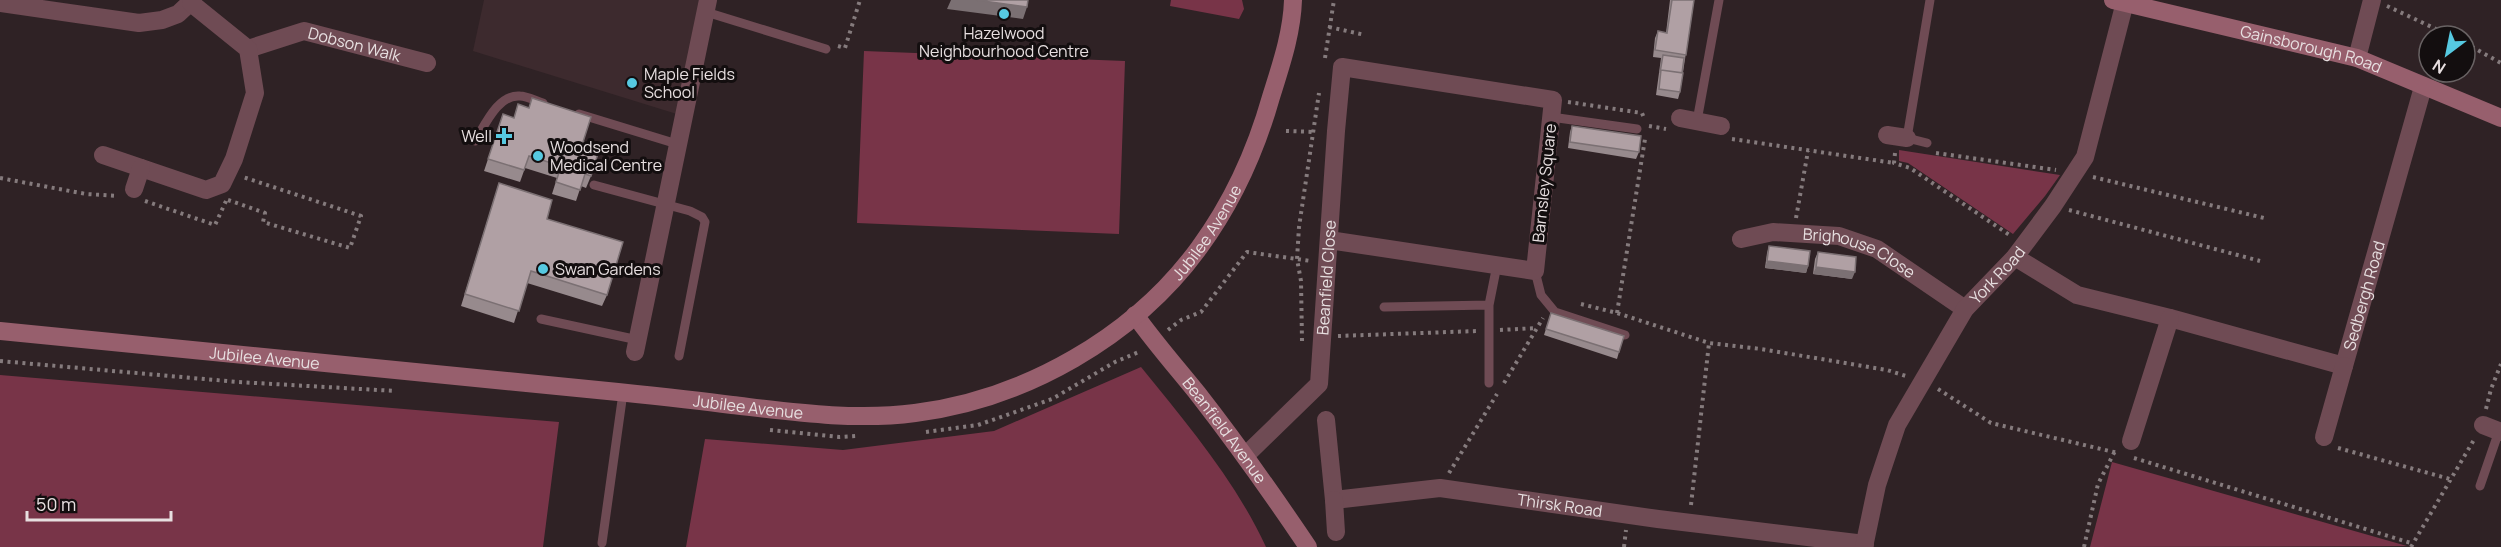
<svg xmlns="http://www.w3.org/2000/svg" width="2501" height="547" viewBox="0 0 2501 547" font-family="Manrope,sans-serif">
<rect width="100%" height="100%" fill="#2f2225"/>
<path fill="#3d2a2e" d="M484 0H703L680 115 473 51Z"/>
<path fill="#783448" d="M1171 0H1242L1244 9 1239 19 1170 6Z
M864 51 1125 61 1119 234 857 223Z
M1899 150 2060 175 2045 196 2013 234 1908 163 1899 161Z
M1141 367C1187 424 1235 480 1266 547H686L705 439 843 450 994 431Z
M0 375 559 422 543 547H0Z
M2112 462 2407 546 2090 547Z"/>
<g fill="none" stroke-linecap="round" stroke-linejoin="round">
<path stroke="#857b7d" stroke-width="4" stroke-dasharray="3 4.5" stroke-linecap="butt" d="M2387 6 2451 36
M1329 27 1365 35
M2465 43 2501 63
M838 46 845 48 860 0
M1325 58 1334 0
M1568 102 1642 113 1644 118
M1649 126 1666 129
M1286 131 1315 132
M1732 139 1894 163
M1895 153 1894 163 1910 168 2011 236
M1936 153 2056 170
M2093 177 2264 218
M0 178 86 194 118 196
M228 200 265 213 263 222 350 248 361 216 243 177
M145 201 215 225 226 201
M2069 210 2260 261
M1796 218 1808 151
M1581 304 1617 313 1709 343 1761 349 1887 370 1906 376
M1617 313 1645 139
M1168 330 1181 320 1201 312 1247 252 1311 261
M1500 330 1537 328
M1338 336 1477 331
M1302 341 1301 281 1297 259 1299 227 1319 93
M0 361 238 382 396 391
M1504 383 1543 318
M1938 389 1991 423 2118 453
M2486 409 2491 389 2501 364
M770 430 839 437 856 436
M926 432 978 425 1052 399 1115 362 1141 351
M2338 448 2450 479
M2134 458 2411 543
M1449 473 1497 394
M1691 505 1709 343
M1624 547 1626 530
M2084 547 2098 484 2115 451
M2411 547 2475 438"/>
<path stroke="#6f4b54" stroke-width="9" d="M706 12 826 49
M579 114 677 144
M1551 117 1637 129
M1697 121 1719 0
M475 141C485 125 498 94 520 96 527 96 536 101 543 103
M1927 143 1907 138 1930 0
M594 185 690 211 702 217 705 222 679 356
M1535 271 1541 295 1555 312 1625 335
M1384 307 1489 305
M541 319 638 340
M1489 383V305L1497 265
M2480 486 2499 431
M602 543 623 393"/>
<g stroke="#6f4b54" stroke-width="18">
<path d="M0 3 139 23 162 20 178 14 193 0"/>
<path id="s1" d="M248 49 304 31 427 63"/>
<path d="M2357 58 2372 0"/>
<path d="M1680 118 1721 126"/>
<path d="M1887 135 1907 138"/>
<path d="M103 155 206 190 222 184 234 159 255 93 248 49 191 3"/>
<path d="M134 189 141 168"/>
<path id="s2" d="M1741 239 1773 232 1839 236 1877 249 1965 309"/>
<path id="s3" d="M2015 257 2077 295 2170 318 2344 366 2423 87"/>
<path d="M635 352 708 0"/>
<path id="s4" d="M1326 420 1334 500 1440 488 1658 519 1865 544"/>
<path d="M2483 425 2501 432"/>
<path d="M2324 437 2344 366"/>
<path d="M2131 441 2170 318"/>
<path id="s5" d="M1245 456 1319 384 1336 131 1342 67 1553 100 1535 271 1329 240"/>
<path d="M1334 500 1336 532"/>
<path id="s6" d="M1864 547 1877 485 1897 425 1965 309 2015 257 2053 206 2085 157 2125 2"/>
</g>
<g stroke="#975f6d" stroke-width="18">
<path id="s7" d="M2113 0 2357 58 2501 118"/>
<path id="s8" d="M1135 315C1155 343 1177 368 1198 394 1237 444 1273 495 1308 547"/>
<path id="s9" d="M0 331C206 352 412 373 618 392 656 396 694 400 732 405 792 412 855 421 915 413 1025 399 1134 337 1199 248 1232 203 1256 150 1271 97 1281 65 1292 33 1293 0"/>
</g>
</g>
<path fill="#978a8d" d="M1670 0H1694L1680 92 1678 99 1656 95 1661 58 1653 57 1655 38 1658 31 1666 33Z
M503 114 583 142 591 176 586 188 581 186 576 201 552 194 557 178 525 168 520 182 484 171Z
M1572 126 1639 152 1636 159 1568 148 1570 132Z
M499 183 547 219 607 295 602 306 527 283 514 323 461 306Z
M1769 246 1808 266 1806 273 1765 268 1767 253Z
M1818 252 1852 279 1813 274 1815 259Z
M1551 313 1619 352 1617 359 1544 335Z"/>
<path fill="#7b7073" d="M951 0H976L1027 7 1023 19 947 9Z
M1767 261 1808 266 1806 273 1765 268Z
M1816 267 1855 272 1852 279 1813 274Z"/>
<path fill="#b0a0a4" stroke="#7b7073" stroke-width="1.5" d="M976 0H1028L1027 7Z
M1672 0H1694L1686 55 1655 50 1658 31 1667 33Z
M1663 55 1684 58 1682 73 1661 70 1660 73Z
M1661 70 1683 73 1680 92 1659 89Z
M532 98 591 117 583 142 600 147 591 176 585 174 580 190 556 182 561 166 529 156 524 170 488 159 503 114 514 118 518 104 529 108Z
M1572 126 1641 136 1639 152 1570 142Z
M499 183 552 200 547 219 623 242 607 295 531 271 519 311 465 294Z
M1769 246 1810 251 1808 266 1767 261Z
M1818 252 1856 257 1855 272 1816 267Z
M1551 313 1624 336 1619 352 1546 329Z"/>
<g fill="#56c9e1" stroke="#130e0f" stroke-width="2">
<circle cx="1004" cy="14" r="6"/>
<circle cx="632" cy="83" r="6"/>
<path d="M501 127h6v6h6v6h-6v6h-6v-6h-6v-6h6z"/>
<circle cx="538" cy="156" r="6"/>
<circle cx="543" cy="269" r="6"/>
</g>
<g text-anchor="middle" stroke-width="6" stroke-linejoin="round" paint-order="stroke">
<g font-size="16" fill="#e7dfe0" stroke="#130e0f" text-anchor="start">
<text x="1004" y="39" text-anchor="middle">Hazelwood<tspan x="1004" dy="18">Neighbourhood Centre</tspan></text>
<text x="644" y="80">Maple Fields<tspan x="644" dy="18">School</tspan></text>
<text x="492" y="142" text-anchor="end">Well</text>
<text x="550" y="153">Woodsend<tspan x="550" dy="18">Medical Centre</tspan></text>
<text x="555" y="275">Swan Gardens</text>
</g>
<g font-size="16" fill="#e7dfe0" stroke="#130e0f">
<text dy="6" stroke="none"><textPath href="#s1" startOffset="111">Dobson Walk</textPath></text>
<text dy="6" stroke="none"><textPath href="#s7" startOffset="204">Gainsborough Road</textPath></text>
<text transform="translate(1544 183) rotate(-84)" y="6">Barnsley Square</text>
<text dy="6" stroke="none"><textPath href="#s9" startOffset="1274">Jubilee Avenue</textPath></text>
<text dy="6" stroke="none"><textPath href="#s2" startOffset="123">Brighouse Close</textPath></text>
<text dy="6" stroke="none"><textPath href="#s6" startOffset="308">York Road</textPath></text>
<text dy="6" stroke="none"><textPath href="#s5" startOffset="210">Beanfield Close</textPath></text>
<text dy="6" stroke="none"><textPath href="#s3" startOffset="422">Sedbergh Road</textPath></text>
<text dy="6" stroke="none"><textPath href="#s9" startOffset="266">Jubilee Avenue</textPath></text>
<text dy="6" stroke="none"><textPath href="#s9" startOffset="752">Jubilee Avenue</textPath></text>
<text dy="6" stroke="none"><textPath href="#s8" startOffset="146">Beanfield Avenue</textPath></text>
<text dy="6" stroke="none"><textPath href="#s4" startOffset="308">Thirsk Road</textPath></text>
</g>
</g>
<g transform="translate(2447 54) rotate(212)"><circle r="28" fill="#130e0f" stroke="#686263" stroke-width="1.5"/>
<path d="M0-4.5L10 22L0 15L-10 22Z" fill="#56c9e1"/>
<text y="-9" font-size="16" font-weight="bold" text-anchor="middle" fill="#e7dfe0">N</text>
</g>
<path d="M27 511v9h144v-9" fill="none" stroke="#e7dfe0" stroke-width="3"/>
<text x="36" y="511" font-size="18" fill="#e7dfe0" stroke="#130e0f" stroke-width="4.5" paint-order="stroke">50 m</text>
</svg>
